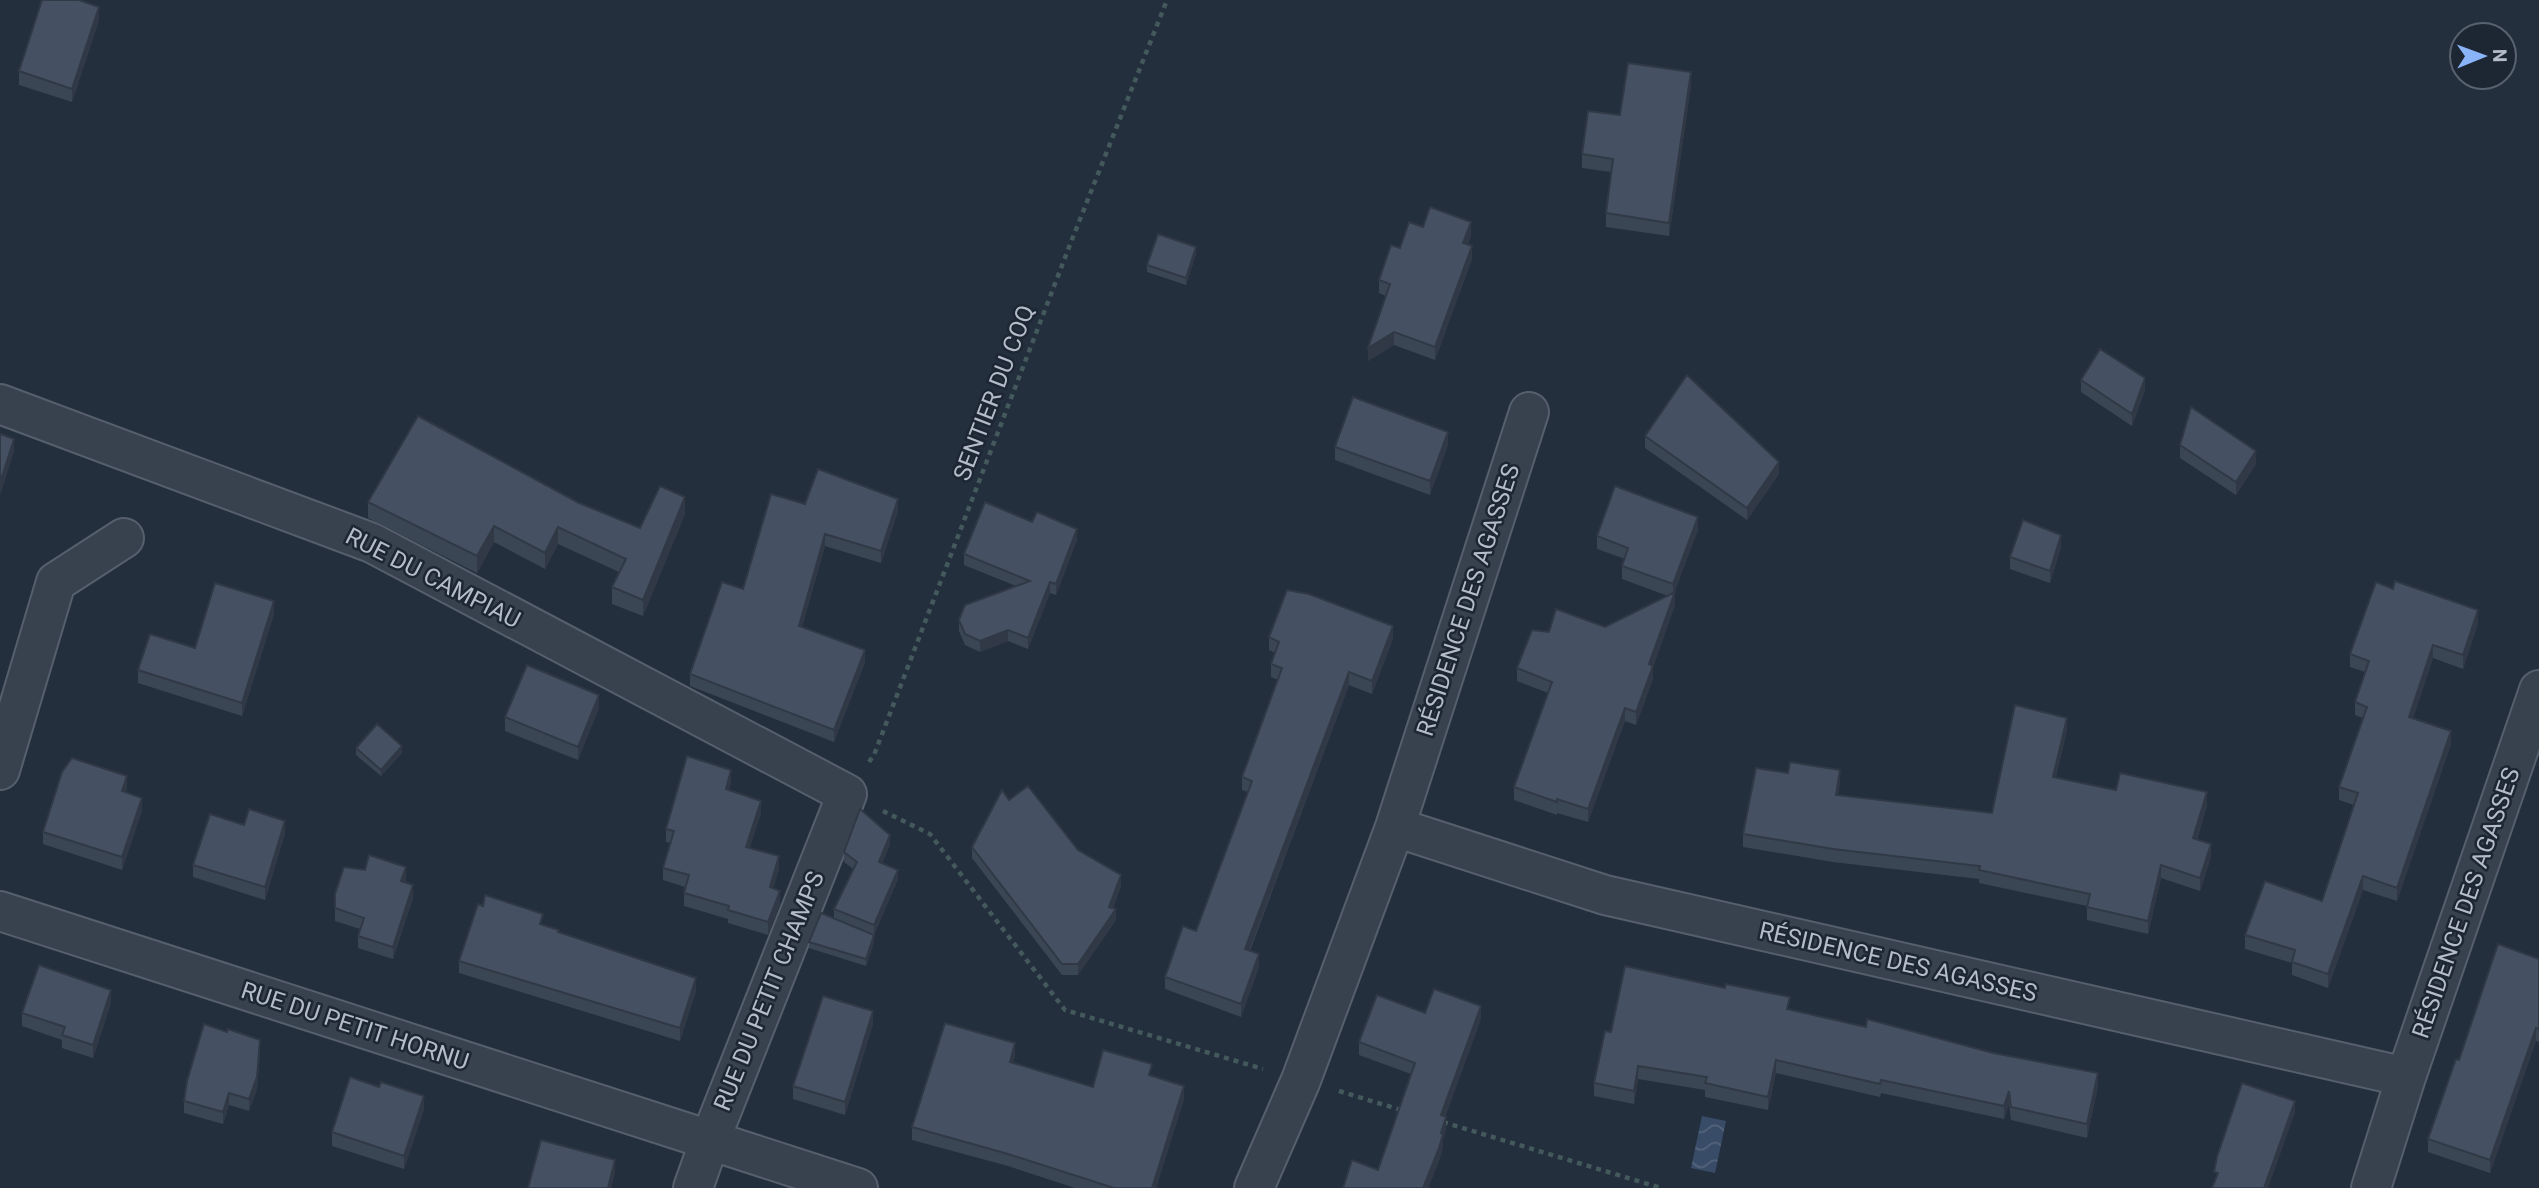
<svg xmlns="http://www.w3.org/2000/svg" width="2539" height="1188" viewBox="0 0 2539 1188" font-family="Roboto,sans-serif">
<defs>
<pattern id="water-waves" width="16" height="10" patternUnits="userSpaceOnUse" patternTransform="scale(1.75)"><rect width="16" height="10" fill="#394c67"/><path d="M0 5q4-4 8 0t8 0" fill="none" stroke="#53647b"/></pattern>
</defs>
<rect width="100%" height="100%" fill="#242f3e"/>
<path fill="url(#water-waves)" d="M1702 1116 1726 1121 1715 1173 1691 1168Z"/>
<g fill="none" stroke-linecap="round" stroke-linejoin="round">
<g stroke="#565f6c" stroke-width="42">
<path id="minor" d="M0 404 372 543 847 794 710 1140 693 1188
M0 770 56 582 124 538
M1395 827 1529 412
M0 911 858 1188
M2406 1077 2539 690
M1254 1188 1301 1080 1395 827 1605 895 2406 1077 2371 1188"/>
</g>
<path stroke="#44595c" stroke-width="4.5" stroke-dasharray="5 5" stroke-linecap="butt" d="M869 762 874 755 1071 242 1167 0
M883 811 930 834 1065 1010 1263 1069
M1339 1091 1404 1111
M1443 1122 1661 1188"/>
<use href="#minor" stroke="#38414e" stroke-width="38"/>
</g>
<path fill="#3b4654" d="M99 20 72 102 19 85V71Z
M1691 86 1669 236 1606 227V213L1611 172 1582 168V154L1620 115Z
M1423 227 1471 236 1468 244 1472 259 1435 360 1394 345 1368 361 1386 296 1379 293V280Z
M1196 254 1186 285 1147 272V265Z
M2081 380 2145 390 2132 426 2081 392Z
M1645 436 1779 474 1747 520 1645 448Z
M1448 445 1430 495 1335 460V447Z
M2180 445 2256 464 2236 495 2180 458Z
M368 502 579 503 640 528 685 514 643 616 612 604V587L619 572 558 544 545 569 494 542 477 573 368 518Z
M805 504 898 511 881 563 825 546 802 627 865 662 834 742 690 686V674L743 589Z
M1698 530 1674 592 1675 605 1653 667V679L1636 725 1625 721 1588 822 1557 813V815L1514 800V787L1548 693 1517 681V668L1549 632 1605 627 1668 596 1622 579V566L1625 559 1597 549V536Z
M1077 540 1056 595 1050 593 1028 649 1008 641 980 652 965 645 959 631V620L1016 586 964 565V554Z
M2061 547 2050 583 2010 569V557Z
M2393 589 2478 623 2463 669 2433 658 2413 718 2451 744 2397 901 2363 890 2328 988 2292 975V963L2245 949V935L2322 901 2354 805 2339 800V787L2363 718 2355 715V702L2365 672 2350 667V654Z
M274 614 242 716 138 683V670Z
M1269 637 1393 639 1372 694 1349 685 1250 951 1259 967 1241 1017 1165 989V977L1196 931 1248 792 1242 790V777L1278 680 1271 677V664L1275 653 1269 650Z
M599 708 578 760 505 731V717Z
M2067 730 2056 777 2116 790 2207 805 2197 840 2211 857 2200 891 2161 878 2148 934 2087 920V906L1979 883V879L1833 862 1743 847V834L1840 782 1838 795 1992 813Z
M356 748 402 753 381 776 356 755Z
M731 782 729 790 761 813 749 848 779 869 773 889 780 904 768 935 728 923V919L684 906V893L685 887 663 880V868L671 843 666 842V829Z
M127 788 125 792 142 810 122 870 43 844V832Z
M1009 800 1078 850 1121 886 1113 908 1116 920 1078 975H1062L972 858V847Z
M244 825 285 833 265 900 193 877V865Z
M890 845 882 863 898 879 874 935V942L866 966 809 948V942L834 919V909L853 869 844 862V852Z
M365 870 406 879 405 883 413 898 393 959 358 948V936L360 929 335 921V894Z
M543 925 696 991 680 1041 459 973V961Z
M2539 959V1042L2536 1041 2490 1173 2428 1152V1139Z
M111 1003 93 1058 62 1048V1040L22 1026V1013Z
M1790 1010 2098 1086 2087 1138 2011 1120 2009 1104 2004 1119 1881 1093 1880 1097 1776 1073 1768 1110 1705 1097V1090L1638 1079 1634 1104 1594 1096V1083L1611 1032Z
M1425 1013 1481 1019 1445 1117 1446 1130 1443 1139V1147L1439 1161 1428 1188H1343L1378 1170 1411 1074 1359 1055V1042Z
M873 1024 845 1115 793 1099V1086Z
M260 1052 257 1089 249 1111 229 1105 223 1124 184 1113V1101Z
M1015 1055 1013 1063 1093 1087 1152 1076 1184 1099 1156 1188H1075L1008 1166 912 1140V1127Z
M379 1087 424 1109 404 1169 332 1146V1132Z"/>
<path fill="#303945" d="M99 7V20L72 102V89Z
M1691 72V86L1669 236V223Z
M1471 222V236L1463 256V243Z
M1472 246V259L1435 360V347Z
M1196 247V254L1186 285V278Z
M1394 332V345L1368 361V348Z
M2145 378V390L2132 426V414Z
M1448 432V445L1430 495V481Z
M14 439V452L0 496V483Z
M2256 451V464L2236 495V482Z
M1779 462V474L1747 520V508Z
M685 497V514L643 616V600Z
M898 499V511L881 563V551Z
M1698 517V530L1673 597V584Z
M494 526V542L477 573V556Z
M558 527V544L545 569V553Z
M1077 529V540L1056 595V584Z
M825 534V546L799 637V626Z
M2061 535V547L2050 583V571Z
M1050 582V593L1028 649V638Z
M1675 592V605L1653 667V679L1636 725V712L1649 664Z
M274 601V614L242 716V703Z
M2478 610V623L2463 669V655Z
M1393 626V639L1372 694V681Z
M1008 630V641L980 652V641Z
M2433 645V658L2409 730V717Z
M865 650V662L834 742V730Z
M1349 672V685L1245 962V949Z
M599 695V708L578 760V747Z
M1625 708V721L1588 822V809Z
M2067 718V730L2053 789V777Z
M2451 731V744L2397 901V888Z
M402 746V753L381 776V770Z
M731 770V782L726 802V789Z
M1840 770V782L1836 807V795Z
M127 776V788L122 803V791Z
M2207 792V805L2193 851V838Z
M142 798V810L122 870V857Z
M761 801V813L746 860V847Z
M285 821V833L265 900V887Z
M890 835V845L879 872V862Z
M2211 844V857L2200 891V878Z
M779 856V869L770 900V887Z
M2161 865V878L2148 934V921Z
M406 867V879L401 893V881Z
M898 870V879L874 935V925Z
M1121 875V886L1109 918V907Z
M2363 876V890L2328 988V974Z
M413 885V898L393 959V947Z
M780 891V904L768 935V922Z
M1116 909V920L1078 975V964Z
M874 935V942L866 966V959Z
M1259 954V967L1241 1017V1004Z
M696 978V991L680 1041V1028Z
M111 990V1003L93 1058V1045Z
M1481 1006V1019L1441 1128V1115Z
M873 1011V1024L845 1115V1102Z
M2536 1028V1041L2490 1173V1160Z
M260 1040V1052L257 1089 249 1111V1099Z
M1015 1043V1055L1010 1074V1062Z
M1776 1060V1073L1768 1110V1097Z
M1638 1066V1079L1634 1104V1091Z
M2098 1073V1086L2087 1138V1124Z
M1184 1086V1099L1156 1188H1152Z
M2009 1091V1104L2004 1119V1106Z
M229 1093V1105L223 1124V1112Z
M424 1096V1109L404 1169V1156Z
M2295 1101V1113L2268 1188H2264Z
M1446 1117V1130L1443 1139V1147L1439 1161 1428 1188H1423Z
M615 1160V1174L611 1188H608Z"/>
<path fill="#455162" stroke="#303945" stroke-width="2" d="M42 0H79L99 7 72 89 19 71Z
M1628 63 1691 72 1669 223 1606 213 1613 159 1582 154 1588 111 1620 115Z
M1430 207 1471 222 1463 243 1472 246 1435 347 1394 332 1368 348 1390 284 1379 280 1391 245 1400 248 1409 222 1423 227Z
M1158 234 1196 247 1186 278 1147 265Z
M2100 349 2145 378 2132 414 2081 380Z
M1687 375 1779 462 1747 508 1645 436Z
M1353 397 1448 432 1430 481 1335 447Z
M2191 407 2256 451 2236 482 2180 445Z
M418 416 579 503 640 528 660 486 685 497 643 600 612 587 626 559 558 527 545 553 494 526 477 556 368 502Z
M0 434 14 439 0 483Z
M818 469 898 499 881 551 825 534 799 626 865 650 834 730 690 674 722 582 743 589 771 494 805 504Z
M1615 486 1698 517 1673 584 1622 566 1628 548 1597 536Z
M985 502 1032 522 1037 512 1077 529 1056 584 1050 582 1028 638 1008 630 980 641 965 634 959 620 965 605 1030 581 964 554Z
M2023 520 2061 535 2050 571 2010 557Z
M2395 581 2478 610 2463 655 2433 645 2409 717 2451 731 2397 888 2363 876 2328 974 2292 962 2295 950 2245 935 2265 881 2322 901 2358 793 2339 787 2367 707 2355 702 2369 661 2350 654 2376 582 2393 589Z
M215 583 274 601 242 703 138 670 150 634 195 648Z
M1287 590 1309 594 1393 626 1372 681 1349 672 1245 949 1259 954 1241 1004 1165 977 1183 926 1196 931 1252 781 1242 777 1282 668 1271 664 1279 642 1269 637Z
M1675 592 1649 664 1653 666 1636 712 1625 708 1588 809 1557 799V802L1514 787 1552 682 1517 668 1532 630 1549 632 1556 609 1605 627Z
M527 665 599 695 578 747 505 717Z
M2015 705 2067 718 2053 777 2116 790 2120 773 2207 792 2193 838 2211 844 2200 878 2161 865 2148 921 2087 907 2090 894 1979 870 1980 866 1833 849 1743 834 1756 768 1788 773 1790 762 1840 770 1836 795 1992 813Z
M377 724 402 746 381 770 356 748Z
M687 756 731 770 726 789 761 801 746 847 779 856 770 887 780 891 768 922 728 910 729 906 684 893 689 875 663 868 674 831 666 829Z
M72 758 127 776 122 791 142 798 122 857 43 832 62 772Z
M1028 786 1078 850 1121 875 1109 907 1116 909 1078 964H1062L972 847 1002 790 1009 800Z
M249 809 285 821 265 887 193 865 210 814 244 825Z
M860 809 890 835 879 862 898 870 874 925 834 909 857 862 844 852Z
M369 855 406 867 401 881 413 885 393 947 358 936 364 918 335 908V894L344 867 365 870Z
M485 895 543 914 540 924 559 930 558 932 696 978 680 1028 459 961 478 904 483 906Z
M821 913 874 935 866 959 809 942Z
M2498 944 2539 959V1029L2536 1028 2490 1160 2428 1139 2456 1059 2459 1060Z
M39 965 111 990 93 1045 62 1035 65 1027 22 1013Z
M1625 966 1725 988 1726 984 1790 997 1787 1009 1866 1027 1867 1019 1993 1053 2098 1073 2087 1124 2011 1107 2009 1091 2004 1106 1881 1080 1880 1084 1776 1060 1768 1097 1705 1083 1707 1077 1638 1066 1634 1091 1594 1083 1605 1031 1611 1032Z
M1434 989 1481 1006 1441 1115 1446 1117 1441 1133 1443 1134 1439 1148 1423 1188H1343L1352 1160 1378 1170 1415 1063 1359 1042 1377 995 1425 1013Z
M823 996 873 1011 845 1102 793 1086Z
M945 1023 1015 1043 1010 1062 1093 1087 1103 1050 1152 1064 1149 1075 1184 1086 1152 1188H1114L1008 1154 912 1127Z
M204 1024 227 1032 228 1029 260 1040 257 1077 249 1099 229 1093 223 1112 184 1101 187 1081Z
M350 1077 379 1087 381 1082 424 1096 404 1156 332 1132Z
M2242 1083 2295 1101 2264 1188H2212L2218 1173 2214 1172 2217 1157Z
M541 1140 615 1160 608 1188H528Z"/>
<g text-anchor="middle" stroke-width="5" stroke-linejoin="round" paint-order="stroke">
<g font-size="24" fill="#b4bcc9" stroke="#1d2633">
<text transform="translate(994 393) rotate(-69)" y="8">SENTIER DU COQ</text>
<text transform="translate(433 578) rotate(27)" y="8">RUE DU CAMPIAU</text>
<text transform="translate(1468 600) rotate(-72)" y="8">RÉSIDENCE DES AGASSES</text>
<text transform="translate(2466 903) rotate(-71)" y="8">RÉSIDENCE DES AGASSES</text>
<text transform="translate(1898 962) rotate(13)" y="8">RÉSIDENCE DES AGASSES</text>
<text transform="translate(769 991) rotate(-68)" y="8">RUE DU PETIT CHAMPS</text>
<text transform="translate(355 1026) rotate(18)" y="8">RUE DU PETIT HORNU</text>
</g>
</g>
<g transform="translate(2483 56) rotate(89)"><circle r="33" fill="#1d2633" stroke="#59626f" stroke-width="2"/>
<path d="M0-5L12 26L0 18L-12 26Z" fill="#8ab4f8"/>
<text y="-10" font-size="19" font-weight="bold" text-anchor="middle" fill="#b4bcc9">N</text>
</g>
</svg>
